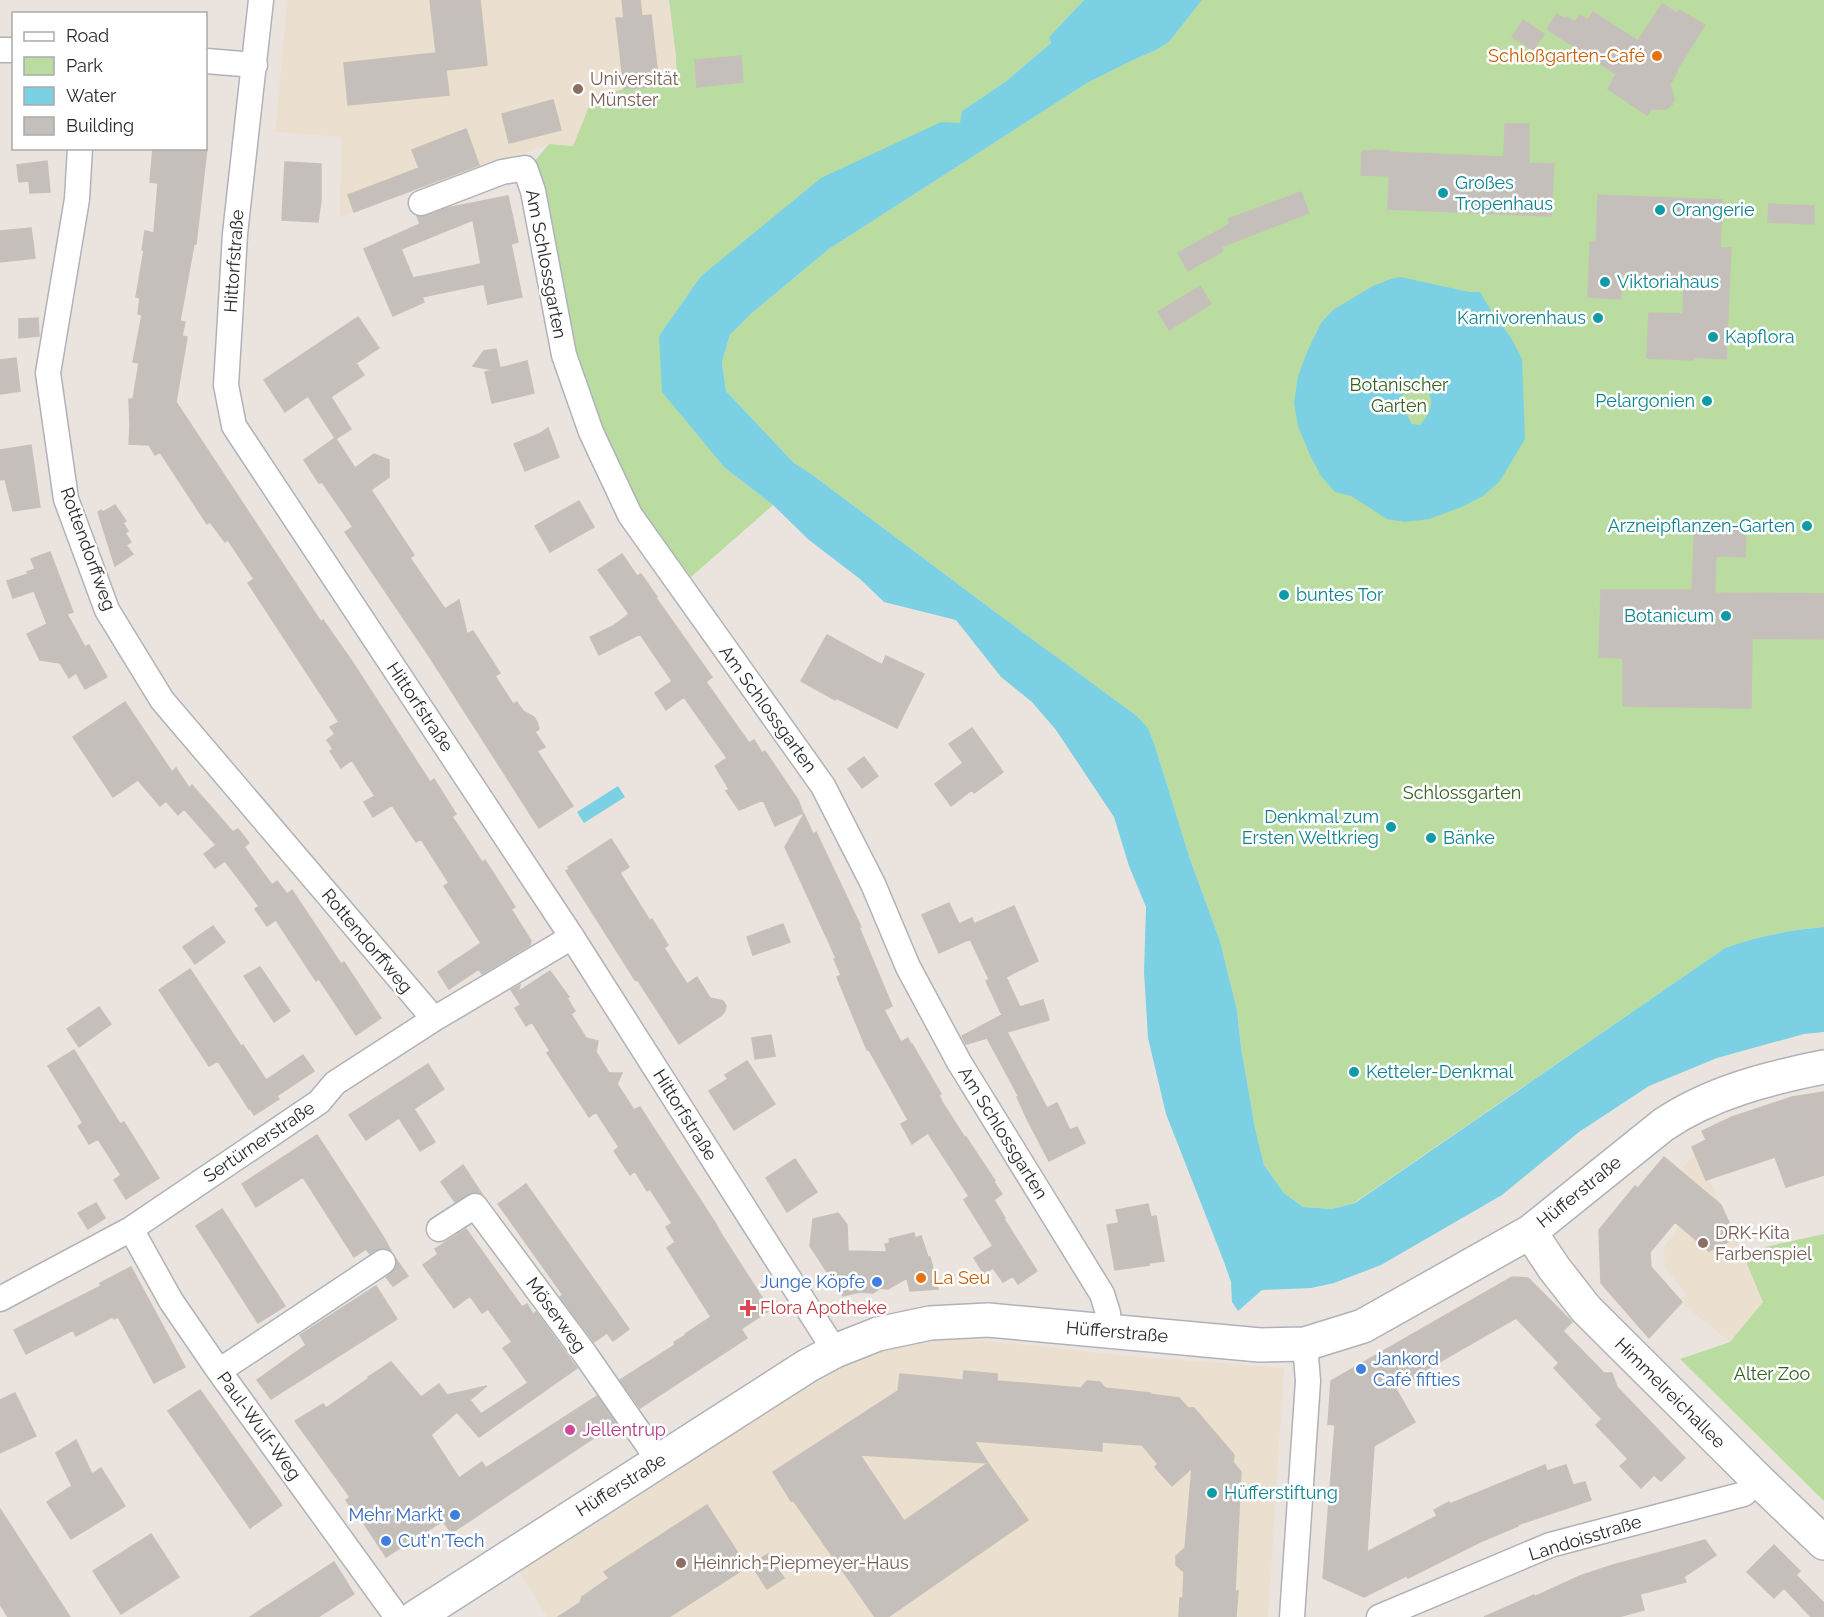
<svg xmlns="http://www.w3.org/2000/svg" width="1824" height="1617" viewBox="0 0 1824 1617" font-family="Raleway,sans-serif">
<rect width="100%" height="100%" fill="#ebe4de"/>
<path fill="#ebdfcf" d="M287 0H1016L744 157 549 144 340 217 341 137 275 132Z
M1694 1146 1764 1302 1730 1342 1683 1304 1686 1294 1665 1268 1664 1248 1679 1225 1706 1193 1680 1171 1695 1153Z
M953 1337 1128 1356 1284 1368 1268 1617H547L516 1567 813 1378 872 1351 915 1340Z"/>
<path fill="#badca0" d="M669 0H1084L1049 37 1051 43 1005 82 962 111 961 123 725 258 700 277 659 336 725 468 773 505 691 577 641 512 598 433 567 350 532 164 549 144 573 146 592 99 624 89 659 86H677L676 56Z
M1202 0H1824V927C1790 930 1757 936 1725 948L1370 1192 1354 1203 1332 1209 1303 1207 1284 1193 1264 1165 1255 1128 1241 1047 1237 1010 1220 941 1190 859 1155 746 1148 728 1137 716 994 611 810 473 794 463 726 391 722 362 730 335 752 313 829 249 1087 83 1131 61 1156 50 1169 42Z
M1824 1234V1501L1680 1359 1730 1342 1763 1302 1742 1252Z"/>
<path fill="#7bd1e3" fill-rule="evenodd" d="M1084 0H1202L1169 42 1156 50 1131 61 1087 83 829 249 752 313 730 335 722 362 726 391 794 463 810 473 994 611 1137 716 1148 728 1155 746 1190 859 1220 941 1237 1010 1241 1047 1255 1128 1264 1165 1284 1193 1303 1207 1332 1209 1355 1203 1725 948C1757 936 1790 930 1824 927V1032L1804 1034 1717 1058 1649 1086 1579 1132 1502 1195 1381 1265 1334 1283 1311 1288 1262 1290 1238 1311 1232 1302 1231 1282 1224 1262 1166 1114 1148 1038 1144 972 1146 907 1129 866 1114 817 1056 730 1032 702 1001 677 956 620 884 602 860 579 809 540 773 505 725 468 662 392 659 336 700 277 821 178 941 122 960 123 962 111 1005 82 1051 43 1049 37Z
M1401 277 1469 292H1480L1495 317 1510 336 1522 359 1525 439 1500 481 1483 496 1462 507 1429 519 1405 522 1387 519 1351 496 1335 492 1321 476 1309 453 1298 426 1294 403 1298 376 1308 350 1321 323 1333 310 1373 286 1391 279ZM1418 386C1421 388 1425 389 1427 392 1437 402 1427 417 1420 425L1412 424C1404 408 1398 406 1405 388Z
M618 786 625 797 584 823 577 812Z"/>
<path fill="#c4bfba" stroke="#c6c0b8" stroke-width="1.5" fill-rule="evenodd" d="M430 0H480L487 65 446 70 449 95 348 105 344 63 436 53Z
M622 0H640L642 16 651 15 659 86 624 89 616 18H624Z
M1662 4 1677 13 1679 10 1705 25 1676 71 1677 72 1670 84 1674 99 1672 105 1666 109H1652L1647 115 1608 89 1616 74 1547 29 1557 14 1565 19 1566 17 1575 22 1580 15 1588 20 1593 12 1638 41Z
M1523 20 1544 34 1533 50 1512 37Z
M741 56 743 82 697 87 695 60Z
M553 100 561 130 509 143 502 114Z
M1505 124H1529V163L1554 164 1551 216 1388 209 1389 176 1361 175 1362 151H1373V150L1390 151V152L1504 157Z
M466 129 479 165 354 212 348 195 419 168 412 150Z
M153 148H207L196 244H194L180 321 185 322 182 336 187 337 176 402 321 622 323 620 351 660 430 782 434 779 456 814 452 817 461 830 482 862 485 860 515 907 511 909 531 941 530 945 482 974 479 969 449 989 438 972 481 943 444 886 449 883 421 839 416 842 392 805 373 817 364 802 375 796 362 776 352 760 341 768 330 751 333 749 327 740 335 734 330 727 339 722 248 583 254 579 228 540 225 542 210 522 207 524 160 452 155 455 149 445 129 444 130 426 129 399H133L139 363 133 362 142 315 138 314 140 298 136 297 144 250H142L145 231 154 233 158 183 150 182Z
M47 161 50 192 30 193 29 181 19 182 17 165Z
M285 162 321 164V200L318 222 282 220Z
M1301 192 1309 213 1221 247 1223 251 1188 271 1178 253 1230 224 1228 219Z
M1598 195 1722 200 1720 248H1731L1726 359 1693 357V360L1647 358 1649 313 1683 314 1684 277 1622 274 1621 299 1588 297 1590 242H1596Z
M508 196 518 242 511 244 522 297 488 304 484 284 422 297 424 302 393 316 364 249 420 224 417 216H426L447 208ZM473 220 481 264 413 278 401 249Z
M1769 204 1814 206V224L1768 222Z
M31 228 35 258 0 262V231Z
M1200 286 1211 304 1169 330 1158 312Z
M358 317 379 348 356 363 364 375 331 397 351 429 336 439 355 468 374 454 389 460V477L371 490 414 555 410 558 445 609 459 600 467 634 473 631 500 673 495 676 513 704 517 702 523 711 534 717 537 722 539 729 535 732 545 747 537 751 573 806 539 828 431 659 345 532 353 527 322 482 319 483 304 460 335 438 308 396 285 412 264 380Z
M38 318 39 336 19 338V319Z
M496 349 500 368 527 361 534 393 492 403 485 372 493 370 473 366 484 351Z
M16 358 20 391 0 394V360Z
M548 428 559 457 525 471 514 444 539 434Z
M31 445 40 507 13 511 5 479 0 480V450Z
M579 501 594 527 550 552 535 526Z
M115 505 126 521 123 523 128 531 125 533 131 542 126 545 133 554 115 566 98 512 101 510 103 512Z
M1695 520 1717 521V529L1746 530 1745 557 1716 556 1715 593 1824 594V639L1752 638 1751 708 1623 706V658L1599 657 1601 590H1692Z
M50 552 73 612 67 614 85 647 89 645 107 677 85 689 76 673 69 678 60 663 40 660 27 634 47 624 34 591 13 598 7 581 28 574 27 572 35 569 31 559Z
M622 554 637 576 641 574 657 597 656 598 712 677 706 682 749 743 754 740 762 753 765 751 798 800 803 813 775 826 763 800 739 810 726 791 729 789 715 766 727 758 684 697 666 710 655 693 672 681 640 634 599 655 590 637 613 626 629 614 598 570Z
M827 635 882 665 886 656 924 674 897 728 836 698 835 700 801 681Z
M125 702 172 772 176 768 189 788 192 785 233 832 238 829 249 843 244 847 272 885 277 881 287 894 292 890 341 964 344 962 381 1018 356 1035 319 979 316 981 276 920 267 926 255 909 259 906 225 861 215 868 204 854 216 845 184 809 178 815 166 801 160 806 138 780 113 797 73 737Z
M972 728 1003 772 974 793 972 790 951 806 935 784 963 763 949 744Z
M864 757 878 776 862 788 848 769Z
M804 814 813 834 816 832 861 927H859L892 1006 884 1010 901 1042 908 1038 911 1045 912 1044 941 1094 939 1095 942 1102 965 1138 966 1137 995 1181 994 1182 1002 1194 994 1200 1005 1218 1004 1219 1037 1271 1018 1284 1013 1276 1003 1282 993 1268 984 1274 974 1258 993 1246 964 1200 969 1196 928 1133 912 1144 901 1124 908 1120 869 1050H867L837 977 841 975 834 959 836 958 785 847Z
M611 839 629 867 620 873 650 921 652 919 668 945 664 948 687 984 697 977 710 998 723 1001 726 1006 725 1011 722 1015 679 1044 637 979 635 980 566 871 569 869 568 867Z
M949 903 959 924 972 918 974 924 1014 906 1038 961 1006 977 1020 1007 1043 1000 1049 1020 1007 1032 1047 1108 1057 1103 1070 1130 1077 1127 1085 1143 1049 1161 1027 1119 1017 1097H1019L987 1038 966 1044 962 1036 1002 1015 986 981 989 979 970 939 939 953 922 915Z
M783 924 790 942 753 955 747 937Z
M213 926 225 942 195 964 183 947Z
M260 967 290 1011 274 1022 244 976Z
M190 969 241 1046 243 1045 266 1080 303 1055 314 1071 277 1096 279 1099 254 1115 250 1108 249 1109 218 1061 209 1066 159 990Z
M550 971 569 997 567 998 575 1011 571 1014 586 1038 598 1041 596 1052 609 1073H622L617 1084 634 1110 640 1107 716 1224 720 1232 770 1310 741 1329 747 1338 640 1408 620 1380 675 1345 674 1342 686 1335 685 1334 711 1317 667 1248 675 1242 666 1227 672 1223 650 1189 647 1191 635 1171 630 1175 614 1151 619 1147 596 1112 589 1117 547 1053 550 1051 532 1022 526 1026 515 1008 521 1005 511 990 520 985 518 992Z
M99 1007 111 1024 79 1047 67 1029Z
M771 1035 775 1056 755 1059 752 1038Z
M74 1050 120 1124 124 1122 159 1178 126 1199 114 1180 121 1175 98 1139 89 1144 78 1126 83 1123 48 1066Z
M747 1061 775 1104 734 1130 709 1091 728 1079 725 1075Z
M428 1064 444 1089 414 1109 435 1142 420 1151 399 1118 366 1140 349 1115Z
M1824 1092V1175L1786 1187 1775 1157 1706 1180 1692 1147 1706 1140 1702 1131 1732 1117 1792 1097Z
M317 1135 384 1238 391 1251 382 1248 370 1254 366 1249 354 1257 303 1177 256 1207 242 1184Z
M1664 1157 1721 1205 1736 1238 1709 1251 1675 1222 1650 1252 1651 1267 1682 1302 1649 1338 1601 1283 1599 1230 1635 1186 1638 1188Z
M795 1159 817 1192 787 1212 766 1178Z
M463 1165 482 1194 473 1192 455 1202 441 1182Z
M526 1184 629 1329 613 1341 607 1333 594 1342 560 1297 563 1295 498 1204Z
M96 1203 105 1218 88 1229 78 1213Z
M1148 1204 1151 1217 1156 1216 1164 1261 1149 1263V1265L1115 1270 1107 1225 1119 1223 1116 1210Z
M222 1209 285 1306 258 1323 196 1226Z
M838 1213 847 1225 848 1251 887 1252 885 1244 890 1243 889 1239 914 1233 915 1238 921 1236 928 1257H930L938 1289 910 1291 907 1278 888 1289 880 1288 873 1293 860 1292 843 1296 810 1246 813 1219Z
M466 1229 522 1307 527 1304 533 1314 536 1312 577 1368 479 1437 457 1412 431 1435 459 1478 482 1462 486 1468 597 1396 616 1423 453 1532 452 1530 450 1531 443 1521 386 1557 357 1513 355 1514 346 1500 350 1497 295 1421 323 1404 326 1408 369 1378 368 1377 391 1362 421 1397 439 1384 447 1395 487 1386 470 1400 481 1414 528 1383 503 1348 512 1342 488 1309 482 1313 470 1296 454 1308 423 1265 438 1254 435 1249Z
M396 1259 408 1276 393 1286 386 1277 395 1269Z
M131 1267 185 1367 154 1383 118 1317 114 1319 112 1317 76 1336 73 1330 26 1354 14 1330 101 1286 100 1283Z
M1512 1277 1528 1278 1572 1322 1563 1331 1604 1373H1612L1617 1387 1685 1458 1661 1481 1654 1475 1641 1488 1620 1466 1628 1459 1596 1425 1602 1419 1554 1368 1559 1363 1516 1318 1427 1369 1428 1371 1396 1389 1415 1422 1374 1446 1367 1552 1437 1516 1434 1510 1449 1502 1450 1504 1545 1465 1547 1471 1566 1465 1573 1485 1585 1482 1591 1500 1517 1525 1518 1526 1480 1542 1408 1578 1406 1576 1364 1597 1323 1578 1335 1425 1328 1424 1331 1381Z
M376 1286 397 1319 271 1399 257 1380 306 1345 300 1335Z
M964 1371 997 1374V1381L1081 1388 1087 1381 1100 1382 1105 1388 1150 1393 1149 1394 1179 1398 1188 1408H1194L1234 1455 1233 1462 1241 1472 1235 1591H1238L1236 1617H1179L1180 1598H1183L1184 1572 1176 1565V1556L1185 1548 1192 1468 1172 1486 1155 1467 1158 1464 1142 1445 1102 1442V1451L974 1441 988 1463 860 1455 904 1521 988 1463 1028 1520 888 1617H875L793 1500 791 1501 773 1472 898 1391 900 1374 963 1380Z
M200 1390 282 1505 250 1528 168 1411Z
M15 1393 36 1436 0 1453V1400Z
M76 1440 92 1474 101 1468 125 1506 71 1539 47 1502 72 1486 56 1453Z
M707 1505 747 1567 669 1617H558L580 1603 582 1597 609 1578 604 1572Z
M0 1509 70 1617H8L0 1604Z
M151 1534 179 1577 121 1614 93 1571Z
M1705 1540 1716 1555 1684 1577 1686 1582 1640 1594 1644 1610 1618 1617H1484L1534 1595V1597L1580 1576 1613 1565Z
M1774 1545 1800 1571 1796 1575 1824 1603V1617H1811L1784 1588 1774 1598 1747 1572Z
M768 1554 784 1578 767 1589 751 1564Z
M334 1562 354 1594 318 1617H250Z"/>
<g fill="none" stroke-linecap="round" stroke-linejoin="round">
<g stroke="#afb2ba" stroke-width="27">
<path id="street" d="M261 0 235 234 230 319 226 385 234 426 572 937 835 1351
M0 50H14
M206 61 255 65
M80 148 77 199 48 373 66 499 107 610 162 700 434 1019
M421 203 502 172 525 168 533 191 564 355 591 432 630 515 823 786 873 884 908 967 959 1062 1102 1294 1108 1313 1109 1331
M131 1229 171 1301 219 1371 397 1617
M439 1229 475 1206 585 1354 659 1461
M0 1299 131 1229 319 1102 335 1083 434 1019 572 937
M219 1371 383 1262
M1292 1617 1308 1381 1305 1344
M1379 1617 1550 1545 1744 1494 1757 1479"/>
</g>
<g stroke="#afb2ba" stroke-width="36">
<path id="secondary" d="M1530 1232 1554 1268 1586 1309 1757 1479 1824 1543
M416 1617 807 1366 835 1351 878 1334 930 1323 988 1320 1260 1345 1305 1344 1363 1326 1530 1232 1663 1125C1710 1093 1768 1078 1824 1067"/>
</g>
<use href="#street" stroke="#fff" stroke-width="24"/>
<use href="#secondary" stroke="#fff" stroke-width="33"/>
</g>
<g fill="#e8710a" stroke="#fff" stroke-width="2">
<circle cx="1657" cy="56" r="6"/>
<circle cx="921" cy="1278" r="6"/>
</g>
<g fill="#8d6e63" stroke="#fff" stroke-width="2">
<circle cx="578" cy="89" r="6"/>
<circle cx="1703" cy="1243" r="6"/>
<circle cx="681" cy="1563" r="6"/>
</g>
<g fill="#0f9aa8" stroke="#fff" stroke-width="2">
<circle cx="1443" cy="193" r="6"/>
<circle cx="1660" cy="210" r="6"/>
<circle cx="1605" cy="282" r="6"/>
<circle cx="1598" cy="318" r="6"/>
<circle cx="1713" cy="337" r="6"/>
<circle cx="1707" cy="401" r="6"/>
<circle cx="1807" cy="526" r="6"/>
<circle cx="1284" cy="595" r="6"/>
<circle cx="1726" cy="616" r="6"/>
<circle cx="1391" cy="827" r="6"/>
<circle cx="1431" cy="838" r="6"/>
<circle cx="1354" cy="1072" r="6"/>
<circle cx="1212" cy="1493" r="6"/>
</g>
<g fill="#3f7fe0" stroke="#fff" stroke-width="2">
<circle cx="877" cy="1282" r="6"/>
<circle cx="1361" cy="1369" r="6"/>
<circle cx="455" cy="1515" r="6"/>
<circle cx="386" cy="1541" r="6"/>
</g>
<path fill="#e0444e" stroke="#fff" stroke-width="2" d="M745 1299h6v6h6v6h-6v6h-6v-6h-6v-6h6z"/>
<circle fill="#d1479c" stroke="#fff" stroke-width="2" cx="570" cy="1430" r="6"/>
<g text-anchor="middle" stroke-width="5" stroke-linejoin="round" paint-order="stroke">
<g font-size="18" fill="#c56008" stroke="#fff" text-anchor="end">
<text x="1645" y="62">Schloßgarten-Café</text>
<text x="933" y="1284" text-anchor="start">La Seu</text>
</g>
<g font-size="18" fill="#785e54" stroke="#fff" text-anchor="start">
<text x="590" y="85">Universität<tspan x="590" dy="21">Münster</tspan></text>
<text x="1715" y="1239">DRK-Kita<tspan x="1715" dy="21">Farbenspiel</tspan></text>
<text x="693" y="1569">Heinrich-Piepmeyer-Haus</text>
</g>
<g font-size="18" fill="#0d838f" stroke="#fff" text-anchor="start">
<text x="1455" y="189">Großes<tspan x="1455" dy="21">Tropenhaus</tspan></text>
<text x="1672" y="216">Orangerie</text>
<text x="1617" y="288">Viktoriahaus</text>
<text x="1586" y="324" text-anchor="end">Karnivorenhaus</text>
<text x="1725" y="343">Kapflora</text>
<text x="1695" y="407" text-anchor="end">Pelargonien</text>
<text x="1795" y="532" text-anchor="end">Arzneipflanzen-Garten</text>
<text x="1296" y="601">buntes Tor</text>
<text x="1714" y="622" text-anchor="end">Botanicum</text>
<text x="1379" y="823" text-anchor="end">Denkmal zum<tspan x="1379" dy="21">Ersten Weltkrieg</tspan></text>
<text x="1443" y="844">Bänke</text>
<text x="1366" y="1078">Ketteler-Denkmal</text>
<text x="1224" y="1499">Hüfferstiftung</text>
</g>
<g font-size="18" fill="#2b2b2b" stroke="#fff">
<text transform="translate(234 261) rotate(-86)" y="6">Hittorfstraße</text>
<text transform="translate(546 264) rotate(79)" y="6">Am Schlossgarten</text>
<text transform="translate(88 549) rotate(70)" y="6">Rottendorffweg</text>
<text transform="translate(420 707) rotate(56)" y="6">Hittorfstraße</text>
<text transform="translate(768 709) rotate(54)" y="6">Am Schlossgarten</text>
<text transform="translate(367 941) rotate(50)" y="6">Rottendorffweg</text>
<text transform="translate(685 1115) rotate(58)" y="6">Hittorfstraße</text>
<text transform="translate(1003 1133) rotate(58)" y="6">Am Schlossgarten</text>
<text transform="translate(259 1142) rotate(-34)" y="6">Sertürnerstraße</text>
<text transform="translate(1579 1192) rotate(-39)" y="6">Hüfferstraße</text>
<text transform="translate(556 1315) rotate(54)" y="6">Möserweg</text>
<text transform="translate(1117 1332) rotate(5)" y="6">Hüfferstraße</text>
<text transform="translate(1670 1393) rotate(45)" y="6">Himmelreichallee</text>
<text transform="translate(259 1426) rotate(54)" y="6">Paul-Wulf-Weg</text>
<text transform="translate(621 1485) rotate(-32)" y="6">Hüfferstraße</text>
<text transform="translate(1585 1538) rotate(-17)" y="6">Landoisstraße</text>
</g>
<g font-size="18" fill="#356121" stroke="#fff">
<text x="1399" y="391">Botanischer<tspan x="1399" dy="21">Garten</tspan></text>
<text x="1462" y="799">Schlossgarten</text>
<text x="1772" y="1380">Alter Zoo</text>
</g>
<g font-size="18" fill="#366cbe" stroke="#fff" text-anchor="end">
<text x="865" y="1288">Junge Köpfe</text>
<text x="1373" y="1365" text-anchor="start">Jankord<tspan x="1373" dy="21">Café fifties</tspan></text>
<text x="443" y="1521">Mehr Markt</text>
<text x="398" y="1547" text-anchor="start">Cut'n'Tech</text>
</g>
<g font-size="18" fill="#be3a42" stroke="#fff" text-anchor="start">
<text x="760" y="1314">Flora Apotheke</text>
</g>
<g font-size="18" fill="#b23c85" stroke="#fff" text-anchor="start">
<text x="582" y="1436">Jellentrup</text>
</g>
</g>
<rect x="12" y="12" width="195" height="138" fill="#ffffff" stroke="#aaaaaa" stroke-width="1.5"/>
<rect x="24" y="32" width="30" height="9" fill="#ffffff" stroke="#aaaaaa" stroke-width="1.5"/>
<text x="66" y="42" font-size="18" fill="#2b2b2b">Road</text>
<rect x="24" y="57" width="30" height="18" fill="#badca0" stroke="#aaaaaa" stroke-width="1.5"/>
<text x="66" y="72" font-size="18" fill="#2b2b2b">Park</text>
<rect x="24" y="87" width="30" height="18" fill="#7bd1e3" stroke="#aaaaaa" stroke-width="1.5"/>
<text x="66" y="102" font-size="18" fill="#2b2b2b">Water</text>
<rect x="24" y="117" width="30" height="18" fill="#c4bfba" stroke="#aaaaaa" stroke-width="1.5"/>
<text x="66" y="132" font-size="18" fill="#2b2b2b">Building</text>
</svg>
